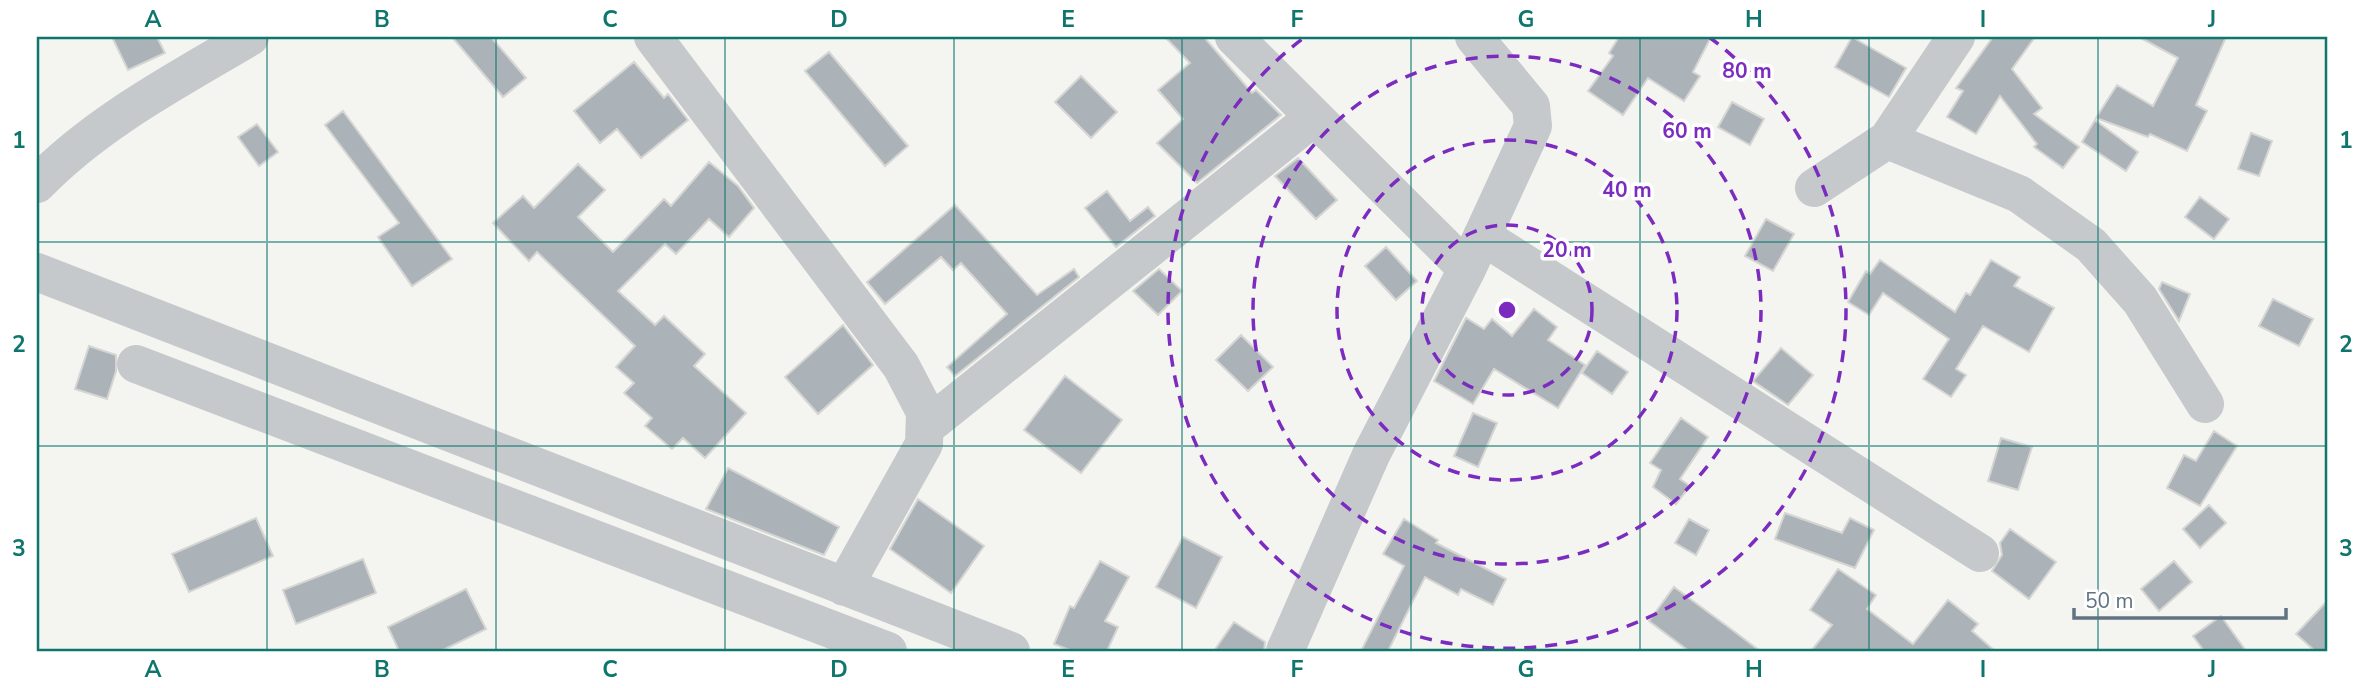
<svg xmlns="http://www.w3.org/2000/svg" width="2365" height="688" viewBox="0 0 2365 688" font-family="'Nunito Sans',sans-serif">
<rect width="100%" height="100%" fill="#f4f5f0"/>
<path fill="#abb3b8" stroke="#d5d5d3" stroke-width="2" d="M112 37H157L165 53 128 70Z
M452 37H491L526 78 503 97Z
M1165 37H1204L1252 93 1256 90 1281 115 1197 183 1157 143 1183 119 1158 90 1190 63Z
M1619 37H1711L1693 72 1700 76 1684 101 1648 78 1623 115 1588 91 1613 56 1609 53Z
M1852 37 1906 68 1889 97 1835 67Z
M1993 37H2035L2012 69 2042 108 2034 114 2079 147 2063 168 2034 147 2037 144 2000 96 1976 134 1947 117 1963 91 1956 88Z
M2139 37H2226L2196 105 2207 111 2187 151 2150 134 2148 137 2096 118 2117 85 2153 106 2178 58Z
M829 52 908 146 885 166 805 71Z
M634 62 664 98 668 94 688 120 641 158 617 129 600 143 574 111Z
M1081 76 1117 112 1091 138 1055 102Z
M1732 102 1764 119 1750 145 1718 127Z
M343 111 452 259 412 286 378 237 399 223 325 125Z
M2095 120 2138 152 2126 171 2082 142Z
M257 124 278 152 259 166 238 137Z
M2251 133 2272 141 2259 176 2238 169Z
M1298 158 1337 200 1316 219 1275 176Z
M709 162 738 186 754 208 729 237 709 219 676 254 665 244 618 291 655 325 664 316 705 354 694 366 746 413 705 458 683 438 672 449 645 426 652 418 624 393 634 383 616 367 635 346 537 252 529 261 493 223 523 196 534 208 578 164 605 190 578 217 613 252 664 199 671 206Z
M1107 191 1130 221 1148 207 1155 216 1116 247 1085 208Z
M2200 197 2229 219 2214 239 2185 217Z
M955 205 1037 295 1074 269 1079 277 955 376 947 367 1007 314 961 263 953 270 941 257 885 304 867 282Z
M1766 219 1794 234 1773 271 1745 256Z
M1386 247 1417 281 1396 300 1365 266Z
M1880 260 1955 312 1966 293 1970 295 1991 260 2020 277 2014 286 2054 308 2029 352 1983 326 1956 369 1966 375 1951 397 1923 379 1949 339 1883 293 1869 315 1848 302 1866 271 1870 274Z
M1159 269 1182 291 1158 315 1133 291Z
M2162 282 2190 294 2179 321 2159 289Z
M2273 299 2313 319 2299 346 2259 326Z
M1534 309 1557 327 1548 340 1585 365 1558 408 1494 369 1473 404 1434 381 1466 318 1484 329 1492 319 1512 336Z
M843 325 873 365 818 414 785 377Z
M1241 335 1273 367 1248 391 1216 360Z
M89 346 116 355V371L107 399 75 389Z
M1781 348 1813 375 1788 405 1753 381Z
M1597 351 1628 372 1612 394 1582 373Z
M1065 376 1122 420 1081 473 1024 430Z
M1473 413 1497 423 1478 467 1454 456Z
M1681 418 1708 437 1680 479 1690 486 1676 504 1653 487 1661 470 1650 463Z
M2214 431 2237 446 2200 506 2167 488 2184 455 2196 461Z
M2001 438 2032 447 2018 490 1988 481Z
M728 468 839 527 824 555 706 509Z
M918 499 984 546 951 593 890 549Z
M2209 505 2226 523 2200 548 2183 529Z
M1785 513 1842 533 1850 518 1874 530 1855 568 1775 539Z
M256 518 273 556 189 592 172 554Z
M1404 519 1438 540 1436 543 1506 579 1493 605 1461 589 1458 595 1425 577 1388 651H1361L1404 566 1383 554Z
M1689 519 1709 530 1696 555 1675 543Z
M2010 529 2056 562 2029 599 1992 571 2002 555 2000 543Z
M1183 537 1222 557 1196 608 1156 587Z
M363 559 376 593 296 624 283 590Z
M1100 561 1129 577 1105 621 1118 627 1107 651H1072L1054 644 1070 606 1074 608Z
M2174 561 2192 582 2159 611 2141 589Z
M1838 569 1876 595 1867 609 1913 644 1948 600 1978 624 1972 631 1995 651H1811L1832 625 1810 610Z
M1674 587 1731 629 1760 651H1689L1649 621Z
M466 589 486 629 441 651H399L388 627Z
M2328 600V651H2315L2296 634Z
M2221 616 2246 651H2204L2193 636Z
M1234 622 1265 642 1264 651H1214Z"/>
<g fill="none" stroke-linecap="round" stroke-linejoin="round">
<path stroke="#c6c9cc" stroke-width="38" d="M653 37 901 366 925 412 924 444 844 587
M1234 37 1467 269
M1887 140 2019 194 2091 245 2140 300 2205 404
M37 184C97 122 176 81 250 37
M1814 188 1887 140 1956 37
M1482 236 1980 553
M37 272 1011 651
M136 364 888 651
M926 427 1313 118
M1285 651 1371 455 1467 269 1533 126 1531 106 1474 37"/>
</g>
<path fill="none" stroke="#0f766e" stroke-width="2" stroke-opacity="0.55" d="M267 37V651M496 37V651M725 37V651M954 37V651M1182 37V651M1411 37V651M1640 37V651M1869 37V651M2098 37V651M37 242H2328M37 446H2328"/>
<g fill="none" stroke="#7b2cbf" stroke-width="3.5" stroke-dasharray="12 9">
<circle cx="1507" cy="310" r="85"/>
<circle cx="1507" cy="310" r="170"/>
<circle cx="1507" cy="310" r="254"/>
<path d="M1709 37A339 339 0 1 1 1305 37"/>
</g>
<circle cx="1507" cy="310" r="10" fill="#7b2cbf" stroke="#fff" stroke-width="3.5"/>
<g font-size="21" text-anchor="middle" font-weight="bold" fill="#7b2cbf" stroke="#fff" stroke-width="7" stroke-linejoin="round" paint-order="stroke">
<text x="1747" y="78">80 m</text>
<text x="1687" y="138">60 m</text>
<text x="1627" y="197">40 m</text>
<text x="1567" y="257">20 m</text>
</g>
<rect width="2365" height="688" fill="none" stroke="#ffffff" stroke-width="77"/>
<path d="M2074 608v10h212v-10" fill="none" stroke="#617383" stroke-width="3.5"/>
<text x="2085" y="608" font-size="21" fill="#617383" stroke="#ffffff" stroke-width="5" paint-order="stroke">50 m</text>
<rect x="38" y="38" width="2288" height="612" fill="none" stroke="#0f766e" stroke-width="2.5"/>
<g font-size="23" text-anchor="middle" font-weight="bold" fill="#0f766e">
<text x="153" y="27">A</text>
<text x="382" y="27">B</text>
<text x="610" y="27">C</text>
<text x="839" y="27">D</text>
<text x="1068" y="27">E</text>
<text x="1297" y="27">F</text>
<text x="1526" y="27">G</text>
<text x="1754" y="27">H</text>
<text x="1983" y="27">I</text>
<text x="2212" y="27">J</text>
<text x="19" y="148">1</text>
<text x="2346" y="148">1</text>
<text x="19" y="352">2</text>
<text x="2346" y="352">2</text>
<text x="19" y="556">3</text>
<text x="2346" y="556">3</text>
<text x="153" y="677">A</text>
<text x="382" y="677">B</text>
<text x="610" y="677">C</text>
<text x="839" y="677">D</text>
<text x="1068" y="677">E</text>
<text x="1297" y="677">F</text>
<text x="1526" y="677">G</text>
<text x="1754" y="677">H</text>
<text x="1983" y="677">I</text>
<text x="2212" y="677">J</text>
</g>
</svg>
